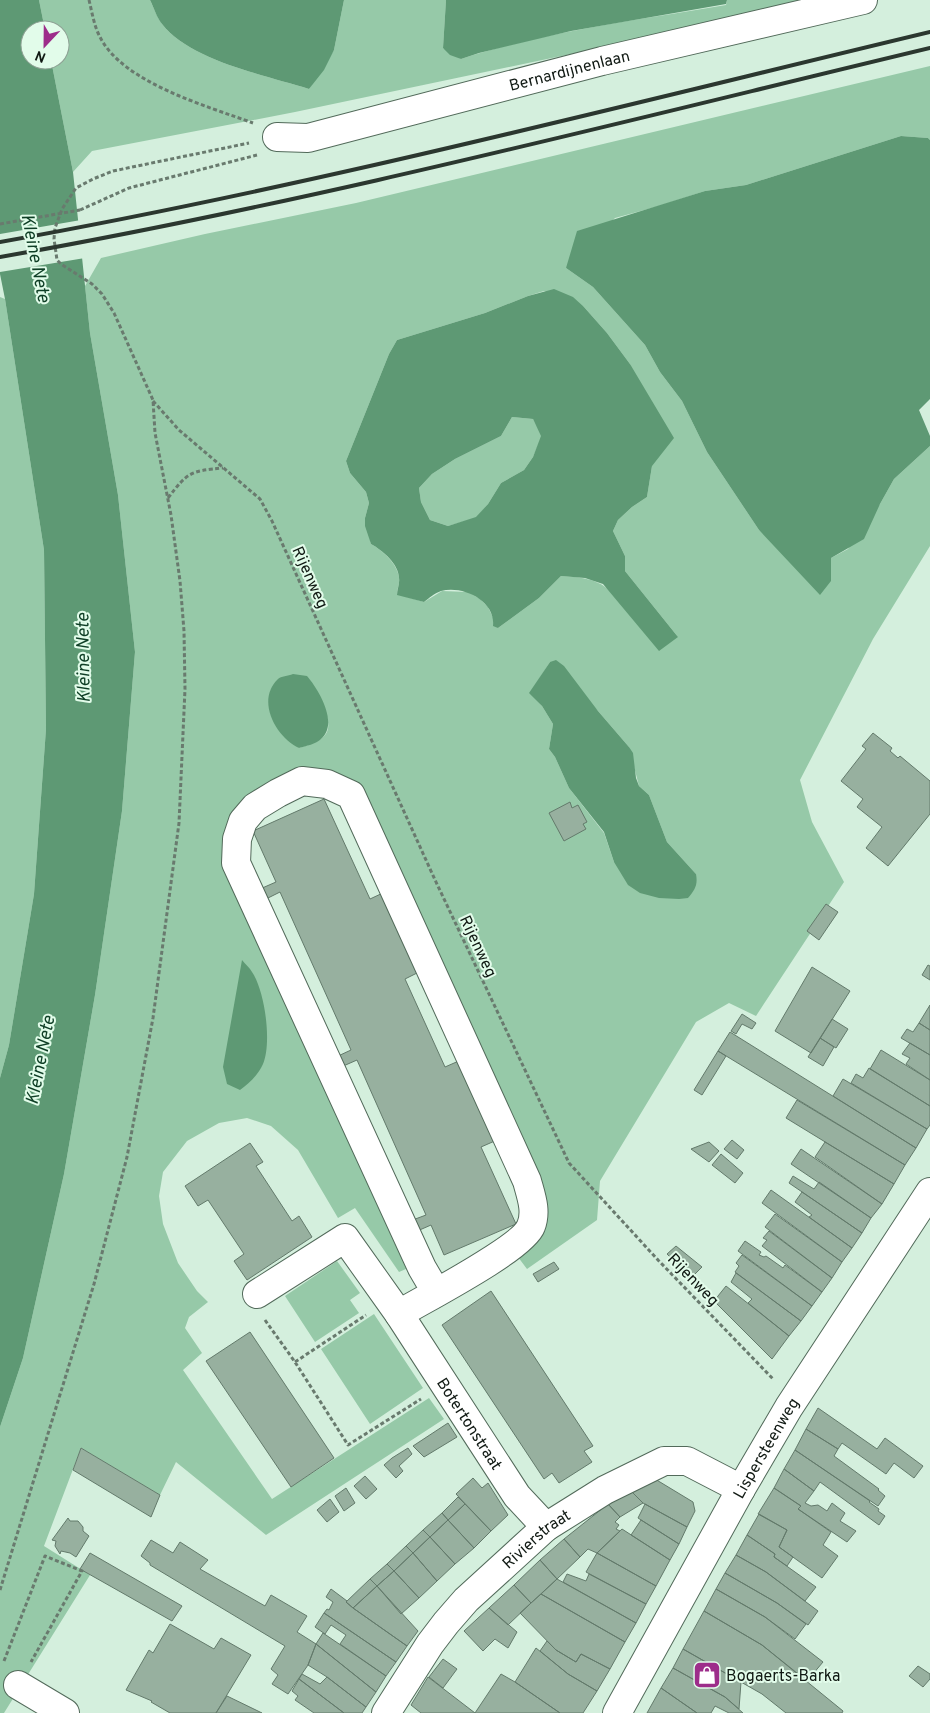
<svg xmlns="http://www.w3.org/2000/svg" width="930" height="1713" viewBox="0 0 930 1713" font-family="Overpass,sans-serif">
<rect width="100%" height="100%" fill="#d4efdd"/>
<path fill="#96c9a8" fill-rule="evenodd" d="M39 0H150C154 8 157 17 162 24 191 61 265 75 309 89L334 50 344 0H446L443 48 461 59C547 31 638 20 726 5L727 0H827L295 112 92 151 73 172 51 60H60V30H45Z
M930 66V140L928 138 901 136 746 185 705 191 659 206 615 218 566 268 593 287 645 345 660 372 682 401 707 452 759 530 770 540 831 581V558L848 549 880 504 894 479 930 446V546L873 639 800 780 812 822 844 882 756 1016 729 1003 696 1022 600 1181 597 1220 527 1269 518 1257 539 1225 329 775 228 835 413 1266 399 1272 355 1208 338 1218 298 1150 271 1126 247 1118 219 1123 187 1141 163 1172 159 1196 163 1224 178 1263 197 1291 208 1302 189 1317 185 1328 202 1353 183 1370 272 1499 429 1398 444 1419 266 1535 176 1462 160 1495 81 1448 44 1546 90 1575 4 1713H0V1427L23 1358 64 1174 95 995 122 811 135 652 118 495 90 333 85 286 101 258 205 234 356 203ZM544 291 584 307 607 333 630 364 652 466 647 497 632 507 618 520 613 531 625 556V571L678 637 609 590C596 578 578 577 561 576L539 598 498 628 488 607 480 599 468 592 442 591 424 602 397 594C397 589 400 583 399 578 398 564 382 550 371 544L365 518 369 503 366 492 350 473 346 461 389 354 397 340 485 313 528 296ZM550 662 598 711 629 747 639 786 649 795 667 842 696 874 614 862 604 833 569 788 555 757 549 749 553 724 542 706 530 693ZM271 689 322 702C334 732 330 738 299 748 279 728 264 720 271 689Z
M0 297 5 299 44 550 46 729 34 894 9 1045 0 1078Z
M512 417 533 419 542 436 533 457 524 470 501 483 488 504 476 518 448 526 430 520 421 502 419 488 432 474 455 459 501 436Z
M337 1261 360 1293 350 1300 359 1313 315 1342 285 1296Z
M374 1314 423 1388 370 1424 321 1349Z"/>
<path fill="#5e9974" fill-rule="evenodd" d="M0 0H39L45 30H30V60H51L73 172 90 333 118 495 135 652 122 811 95 995 64 1174 23 1358 0 1427V1078L9 1045 34 894 46 729 44 550 5 299 0 274Z
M150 0H344L334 50 324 70 309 89C265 75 191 61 162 24 157 18 154 8 150 0Z
M446 0H727L726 4 571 31 479 53 461 59 450 55 443 48Z
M901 136 928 138 930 140V399L919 410 930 436V446L894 479 880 504 864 539 831 558V581L820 595 759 530 707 452 682 401 660 372 645 345 593 287 566 268 577 231 705 191 746 185Z
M554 289 573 297 584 307 607 333 630 364 674 438 652 466 647 497 632 507 618 520 613 531 625 556V571L678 637 659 651 603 584 585 578 561 576 539 598 498 628 493 626C496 601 463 585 441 591 435 593 429 598 424 602L397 595C397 590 400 583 399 578 399 564 382 550 371 544L365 526V518L369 503 366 492 350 473 346 461 389 354 397 340 485 313 528 296ZM512 417 533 419 541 436 533 457 524 470 501 483 488 504 476 517 448 526 430 520 421 502 419 488 432 474 455 459 501 436Z
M556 660 564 666 598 711 629 747 633 753 636 778 639 786 649 795 667 842 696 874C698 885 695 890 688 898L679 899 659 898 640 893 628 885 614 862 604 832 569 788 555 757 549 749 553 724 542 706 529 693 550 662Z
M293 674 307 676C319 690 339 724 321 739 316 744 306 746 299 748 277 738 255 701 278 679 281 676 288 676 293 674Z
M242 960C245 964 250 968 252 972 265 991 272 1043 263 1064 258 1075 249 1084 240 1090L227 1084 223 1067Z"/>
<path fill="#d4efdd" d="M81 220 85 258 0 272V234Z"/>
<path fill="#97b09f" stroke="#637a6b" d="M873 733 892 748 890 751 898 758 900 756 930 781V814L888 866 866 848 882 827 857 807 863 799 841 781 866 749 862 746Z
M324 799 370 899 385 892 421 971 405 979 445 1067 461 1060 497 1140 481 1147 516 1224 444 1255 431 1225 415 1232 410 1221 426 1215 357 1060 341 1067 336 1057 351 1050 280 892 266 899 260 889 276 882 253 831Z
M570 802 572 808 578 805 587 822 583 824 586 829 564 841 549 813Z
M826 904 838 912 819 940 807 931Z
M928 965 930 966V980L922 975Z
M812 967 850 991 811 1053 775 1031Z
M930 1005V1030L919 1023Z
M742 1014 756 1023 752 1029 742 1024 736 1034 731 1031Z
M832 1019 848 1029 836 1048 820 1038Z
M919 1023 930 1030V1055L901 1038 907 1029 913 1032Z
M730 1032 916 1148 905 1165 718 1051Z
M820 1038 834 1047 823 1066 808 1057Z
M910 1043 930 1055V1080L906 1064 910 1058 902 1054Z
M881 1050 930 1080V1106L870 1069Z
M718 1051 726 1056 702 1095 694 1090Z
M869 1068 930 1106V1125L927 1129 851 1083 856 1074 863 1078Z
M843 1079 927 1129 916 1148 833 1096Z
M797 1100 905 1165 894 1184 786 1118Z
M732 1140 744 1150 737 1159 724 1149Z
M709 1142 719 1151 709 1162 691 1149Z
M825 1142 894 1184 882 1204 815 1157Z
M250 1143 263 1162 256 1166 292 1221 299 1216 312 1237 247 1280 234 1261 244 1254 208 1200 198 1206 185 1186Z
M801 1149 882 1204 871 1218 791 1164Z
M721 1154 743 1173 735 1183 712 1165Z
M793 1176 814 1189 819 1182 871 1218 862 1233 789 1183Z
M771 1190 852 1248 842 1262 762 1203Z
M802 1192 862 1233 852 1248 809 1217 812 1215 795 1202Z
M775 1214 842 1262 832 1278 765 1227Z
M769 1231 832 1278 822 1292 762 1246 767 1240 763 1238Z
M745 1241 761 1252 759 1255 764 1257 766 1256 783 1268 785 1265 822 1292 812 1306 738 1251Z
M676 1246 702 1267 691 1278 667 1254Z
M742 1255 812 1306 801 1321 735 1272 739 1266 736 1263Z
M554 1262 559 1269 538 1282 533 1274Z
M736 1273 801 1321 789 1336 748 1303 752 1299 731 1282Z
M726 1286 789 1336 772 1359 714 1301Z
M491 1291 593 1446 584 1451 592 1462 559 1483 552 1473 544 1479 442 1325Z
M250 1332 334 1458 291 1487 206 1361Z
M818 1408 877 1449 885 1438 923 1466 914 1478 894 1463 886 1474 842 1443 838 1449 806 1429Z
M448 1423 457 1437 424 1457 413 1446Z
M806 1429 838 1449 834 1456 879 1489 878 1490 885 1496 878 1506 795 1450Z
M81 1448 160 1495 151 1517 73 1470Z
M408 1448 412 1454 399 1466 403 1471 396 1478 384 1465 392 1458Z
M795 1450 870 1501 869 1502 879 1509 878 1511 885 1516 879 1525 820 1482 814 1491 784 1469Z
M784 1469 814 1491 805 1503 811 1506 818 1505 827 1511 832 1503 845 1513 840 1521 856 1531 847 1542 798 1509 801 1506 774 1488Z
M365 1476 377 1489 366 1499 354 1486Z
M473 1478 482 1488 488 1483 508 1515 491 1531 456 1494Z
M655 1479 693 1502 695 1511 687 1527 643 1503 630 1490Z
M346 1488 355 1503 344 1511 335 1496Z
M774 1488 801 1506 798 1509 831 1532 823 1545 838 1556 822 1578 779 1547 787 1530 758 1514Z
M630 1490 643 1503 620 1517 608 1504Z
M458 1497 465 1504 448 1520 442 1513Z
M330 1499 339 1512 327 1522 317 1510Z
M465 1504 491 1531 474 1548 448 1520Z
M608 1504 620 1517 615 1522 619 1525 616 1529 620 1531 597 1553 588 1549 580 1557 564 1539Z
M645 1504 687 1527 679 1544 638 1518Z
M442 1513 448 1520 430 1537 423 1530Z
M759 1514 787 1530 779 1547 793 1557 787 1566 774 1557 775 1554 747 1535Z
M68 1518 70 1521H78L83 1527V1531L89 1536 76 1557 70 1553 61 1551 60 1554 55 1546 56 1541 52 1540Z
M448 1520 474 1548 455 1564 430 1537Z
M641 1520 679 1544 670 1560 631 1535Z
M622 1529 670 1560 656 1586 597 1553Z
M423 1530 430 1537 413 1553 406 1546Z
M747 1535 775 1554 774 1557 816 1587 805 1601 766 1572 736 1555Z
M430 1537 455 1564 437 1581 413 1553Z
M564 1539 580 1557 557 1579 540 1560Z
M151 1540 173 1553 180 1542 208 1560 200 1569 265 1606 271 1595 307 1616 297 1632 316 1644 308 1665 288 1694 272 1684 278 1675 271 1669 285 1646 150 1565V1563L141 1556Z
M406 1546 413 1553 394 1571 387 1564Z
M90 1553 182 1606 172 1621 80 1569Z
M413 1553 437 1581 419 1598 394 1571Z
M597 1553 656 1586 646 1604 586 1572Z
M736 1555 766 1572 818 1611 808 1625 777 1603 725 1573Z
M540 1560 557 1579 531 1603 514 1585Z
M387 1564 394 1571 377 1586 370 1579Z
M394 1571 419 1598 401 1614 377 1586Z
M725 1573 777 1603 806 1624 795 1639 765 1617 716 1589Z
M567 1574 586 1581 589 1574 646 1604 636 1623 563 1582Z
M370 1579 377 1586 353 1608 346 1602Z
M557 1579 636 1623 625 1642 541 1594Z
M514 1585 531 1603 508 1625 489 1608Z
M377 1586 418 1631 407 1646 353 1608Z
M331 1589 347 1601 346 1602 353 1608 407 1646 396 1662 324 1613 327 1609 329 1610 333 1602 326 1597Z
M716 1589 765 1617 823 1662 807 1681 762 1645 704 1611Z
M541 1594 625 1642 610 1669 581 1654 576 1662 556 1650 520 1613Z
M489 1608 517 1632 508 1648 495 1639 483 1651 464 1631Z
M704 1611 762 1645 843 1711 842 1713H786L762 1694 683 1649Z
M324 1613 396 1662 386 1676 340 1644 346 1635 331 1625 325 1634 315 1627Z
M170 1624 214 1649 221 1638 251 1655 216 1713H170L151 1702 152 1701 126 1690 149 1650 153 1653Z
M323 1633 386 1676 376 1692 316 1644Z
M547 1641 556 1650 576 1662 581 1654 610 1669 597 1691 568 1674 540 1651Z
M316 1644 376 1692 366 1707 327 1677 308 1665Z
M536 1648 568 1674 597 1691 583 1713H560L515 1682Z
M683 1649 741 1682 739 1709 725 1697 673 1668Z
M443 1659 457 1669 443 1688 429 1677Z
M918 1666 930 1674V1679L923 1687 909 1676Z
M673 1668 725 1697 743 1713H729L715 1706 711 1713H697L661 1688Z
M302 1674 320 1684 327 1677 366 1707 362 1713H344L299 1679Z
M501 1674 515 1682 560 1713H475Z
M428 1677 475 1713H421L411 1705Z
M299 1679 344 1713H314L295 1700 298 1696 292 1691Z
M661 1688 697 1713H647Z
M227 1696 262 1713H216Z"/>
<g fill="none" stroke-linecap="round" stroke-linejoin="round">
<g stroke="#526a5a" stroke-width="30">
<g id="minor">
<path id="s1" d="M277 137 308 138 602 61 863 0"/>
<path id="s2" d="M257 1294 345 1238 399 1314 517 1496 546 1527"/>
<path d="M399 1314C424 1299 523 1248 531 1226 537 1211 531 1196 527 1181L351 795 327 784 302 781 278 793 255 807 243 821 237 839 236 863 422 1268 436 1292"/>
<path d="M18 1685 65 1713"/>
<path id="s3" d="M386 1713 430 1644 446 1623 466 1600 546 1527 605 1490 664 1461H687L741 1489"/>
<path id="s4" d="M617 1713 741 1489 789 1407 930 1192"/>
</g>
</g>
<path stroke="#697a6e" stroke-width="3" stroke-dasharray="4 2.5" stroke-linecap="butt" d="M89 0C92 12 94 26 100 37 123 83 207 106 253 123
M80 210 129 188 257 155
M153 401 179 430 260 499 272 521 436 882 569 1163 658 1260 774 1380
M168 498C188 472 190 471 223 468
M265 1320 295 1362 348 1445 421 1399
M295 1362 366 1315
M0 1590 94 1284 127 1157 153 1018 179 823 185 689 184 631 180 581 171 515 155 433 153 400 114 313 102 294 92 284 61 264 57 260 54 239 55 228 62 209 76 188 93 179 113 171 249 143
M4 1661 45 1556 82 1571 31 1662"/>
<use href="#minor" stroke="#fff" stroke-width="28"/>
<path stroke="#2b372f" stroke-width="4" d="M0 242C313 186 621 106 930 32
M0 257C313 202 621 122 930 48"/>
<path stroke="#697a6e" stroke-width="3" stroke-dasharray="4 2.5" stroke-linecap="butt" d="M0 224 80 210"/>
</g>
<defs>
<g id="shop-square" transform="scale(1.4375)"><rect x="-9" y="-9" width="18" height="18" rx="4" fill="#9d2d8a" stroke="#e2fcea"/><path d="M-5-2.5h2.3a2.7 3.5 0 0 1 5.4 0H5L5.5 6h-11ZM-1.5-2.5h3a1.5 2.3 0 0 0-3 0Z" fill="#fff"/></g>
</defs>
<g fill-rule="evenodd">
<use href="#shop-square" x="707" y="1675"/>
</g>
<g text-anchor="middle" stroke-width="4" stroke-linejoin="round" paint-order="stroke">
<g font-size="16" fill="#101913" stroke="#e2fcea">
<text dy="6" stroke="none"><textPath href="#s1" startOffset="301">Bernardijnenlaan</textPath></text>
<text transform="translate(311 577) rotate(66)" y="6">Rijenweg</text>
<text transform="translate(479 946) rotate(65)" y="6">Rijenweg</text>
<text transform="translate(694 1279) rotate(46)" y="6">Rijenweg</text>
<text dy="6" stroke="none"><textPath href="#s2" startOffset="328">Botertonstraat</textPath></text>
<text dy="6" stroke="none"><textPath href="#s4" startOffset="304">Lispersteenweg</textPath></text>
<text dy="6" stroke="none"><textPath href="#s3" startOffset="232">Rivierstraat</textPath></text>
</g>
<g font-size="16" fill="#101913" stroke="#e2fcea" text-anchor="start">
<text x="726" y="1681">Bogaerts-Barka</text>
</g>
<g font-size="18" font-style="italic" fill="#0e3e25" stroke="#e2fcea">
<text transform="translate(36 258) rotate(79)" y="6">Kleine Nete</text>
<text transform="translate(83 658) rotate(-91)" y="6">Kleine Nete</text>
<text transform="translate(40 1060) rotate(-79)" y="6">Kleine Nete</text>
</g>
</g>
<g transform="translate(45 45) rotate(202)"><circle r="24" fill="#e2fcea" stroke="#8ea194"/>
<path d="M0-4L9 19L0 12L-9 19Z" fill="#9d2d8a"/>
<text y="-8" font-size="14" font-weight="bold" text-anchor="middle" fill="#101913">N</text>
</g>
</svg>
